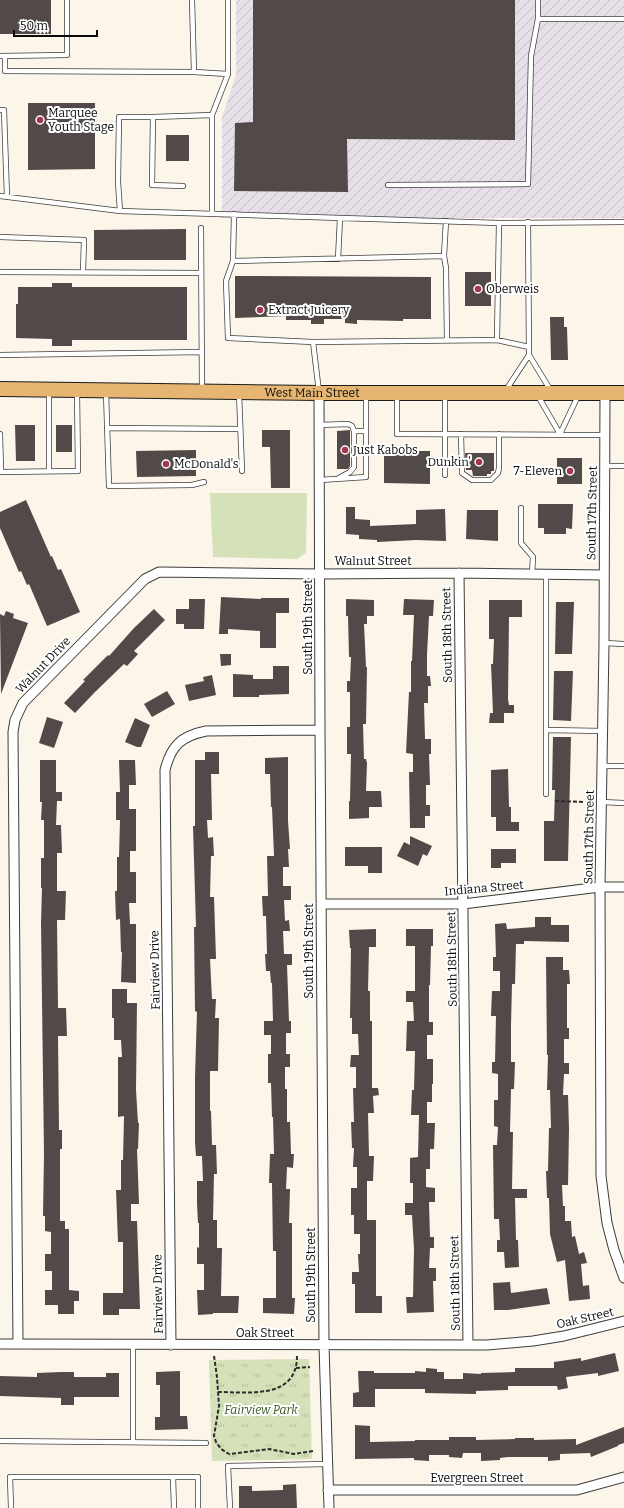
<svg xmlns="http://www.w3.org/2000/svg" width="624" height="1508" viewBox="0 0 624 1508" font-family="Bitter,serif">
<defs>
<pattern id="industrial-furrows" width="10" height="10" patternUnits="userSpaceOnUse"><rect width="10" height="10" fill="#e6dfe8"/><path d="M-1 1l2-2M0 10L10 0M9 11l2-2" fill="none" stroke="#c4bec6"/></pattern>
<pattern id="park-tufts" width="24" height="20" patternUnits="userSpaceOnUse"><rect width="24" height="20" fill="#d5e1b9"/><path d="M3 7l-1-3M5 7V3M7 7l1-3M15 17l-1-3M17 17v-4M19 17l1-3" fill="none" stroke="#b6c09e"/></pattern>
</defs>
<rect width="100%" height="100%" fill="#fcf5ea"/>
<path fill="url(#industrial-furrows)" d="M236 0H624V218H222V117L236 75Z"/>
<path fill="#d5e1b9" d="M210 493H307L306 553 297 559 213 557Z"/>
<path fill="url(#park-tufts)" d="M309 1359 312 1459 212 1461 209 1360Z"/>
<path fill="#514a48" d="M0 0H51V34H0Z
M253 0H515V140L347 139 348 192 234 191 235 123 253 122Z
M28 103H95V169L28 170Z
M166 135H189V161H166Z
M186 229V260H94V230Z
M465 272H491V306H465Z
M235 276 431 277V319H403V321L357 320V324L345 323V319H324V324H311V320H286V316L235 318Z
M52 283H72V287H187V340H72V346H52V339L16 338V304H18V287H52Z
M550 317H564V327H567L568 360H551Z
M15 425H35V461H16Z
M56 425H72V452H56Z
M262 430H290V488H271L270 447H262Z
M350 430V466L348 469H337V431Z
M196 450V476L137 477 136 451Z
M384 451H430V484L384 483Z
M465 453H494V471H491V474H487V476H473L472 470H466Z
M557 458H582V484H557Z
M26 500 51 557 52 556 58 570 61 569 80 612 47 626 29 584 27 585 21 571 19 572 0 528V512Z
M538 504H573L572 529 566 528V534H544V528H538Z
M346 507H355V519L370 520V526L416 524V510L445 509 446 541 416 540 377 542V540L359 539V535L346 534Z
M467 510H498V541L466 539Z
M221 597 261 599V598H289V613H276V648H260V631L228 629V634H219Z
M189 599H205L204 629H184V624H176V609H189Z
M346 599 374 600V616H367V624H364L366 667H367L366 724H363L364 759H366L367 763 366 791H381L382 807H369V818L349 819V801H350L351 754H347V727H350V692H347V681H350L351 657H349L348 616H346Z
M404 599 434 600 433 616H429L427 655V676H430L431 686H428V703H424L425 739H431V754H429L430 785H426V805H430V816H425V828H410L409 772H413V754L406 753 409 692H411V661H412L414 615H403Z
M489 600H522V617H509L508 699 509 705H514V713H504V723H489L490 713H493L491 664H493L494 639H489Z
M556 602H574L572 654H555Z
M154 609 165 620 134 651 138 654 127 666 124 664 95 692 75 713 64 703 85 681 83 680 108 655 109 656 134 628Z
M6 611 14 614 13 618 28 623 1 694 0 614 4 616Z
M220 654H231V665L221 666Z
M273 666H289V694L259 695V697H233V674L253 675V679H273Z
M554 671H573L571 721 553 720Z
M212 675 216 695 189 701 185 685 204 681 203 677Z
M167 691 175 704 152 717 144 704Z
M47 717 63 722 54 748 39 743Z
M135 718 150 725 141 747H137L125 742Z
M553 737H571L568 861H544V821H554L555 790H552Z
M205 752H219V774H211L212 820H207L208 838 213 837 214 856H211L210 897H214L216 959H210L212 999H216L215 1018H219L218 1071H210V1111H211L212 1145H216L217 1174H214L213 1220H217V1248H222L221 1296H239L238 1313H213V1314L198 1315 197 1290H204V1264H197V1247L199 1248V1223H198L197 1204V1181H203L202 1156H196L195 1142V1077L197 1012 195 1011 194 927H196L193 826H195V760H205Z
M288 757V821L290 849H288L289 867H283V886H291V900H284L285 921 289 920 290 931H283L284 954H292V965H287L289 1021H291V1033H286V1054H290V1067H285V1089H287V1122H290L291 1154H294L293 1168 287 1167 286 1189H290L289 1223H292V1298H295L294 1314 263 1313V1298H276V1251H273L272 1183H269L270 1154H274L273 1117H272L271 1083H268V1054H271V1035H264V1021H273L272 983H271L270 971H266L265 954H267L266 916H263L262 896H268L267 856H274L272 807H271L270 774H265V758Z
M40 760H56V792H62V801H57L56 825H61L62 853H57V891H66L65 920H57L58 1008H66L67 1036H58L59 1130H62V1149H60V1221H65V1229H69V1290L79 1291V1301H74V1314H58V1305H45V1290H52V1271H45V1254H51V1232L45 1231V1216H43L44 1154 41 923 42 888H41V858H44V820H41L42 802H40Z
M119 760H135L136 785H129V809H136V851H130V872H136V903H129L130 924H136V983L121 982 122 952H121L120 919 116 920 115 891H117V857H119L120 820H116V792H120Z
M508 769 509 807H511V822H519V831H496V817H491V770Z
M410 836 432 846 427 856 423 854 418 866 397 856 404 842 410 845Z
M345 847H382V873H368V866H345Z
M491 849H516V863H501V868H491Z
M535 917H551V925H569V942L524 941V944H516L515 984H512L511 1025V1062H515L514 1089H511L510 1132H513L512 1189H527V1198H515L516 1240H518L519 1267 505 1268 504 1252H497V1240H500L499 1219H494L493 1145H497L498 1127 494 1126V1100H498V1074L492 1073V1062H495L496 1016H491L492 991H500V971H493V957H496L495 924 506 923 507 929 535 927Z
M376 929V947H369L368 991H370V1021H372V1088H378L379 1095 373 1096 374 1113H368L369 1156H374L373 1181H367V1220H376V1296H382V1313H355V1284H352V1272H359L358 1254H360V1234H354V1215H351V1188H357V1167H353L354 1148H352L351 1122H354L353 1088H356V1067H350L351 1055H359L358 1034H352V1018H350L351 948H350L349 930Z
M406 929H433V946H431L430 985H429V1022H433V1035H427V1059H433V1084H432V1102H427V1123H435L434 1149H430V1169H426V1187L435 1188V1202H429L430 1237H434V1248H430L429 1268H436V1281H433L434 1312 407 1313 406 1297H413L414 1249 412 1215H405V1203H413V1183H410V1158L418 1157 419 1115H411L412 1090H414L415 1051H406L407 1021H414L413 1002H406V991H415V946H406Z
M546 957H563V970H569L570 984H567V1028H569V1039H564V1063H569V1074H564L563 1095H568L569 1129 568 1185H562L563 1206H565V1221H571L572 1237 575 1236 579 1254 584 1252 587 1263 581 1264 583 1286 589 1285 590 1299 569 1301 565 1260 557 1262 550 1234 549 1198H547L546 1171H548L549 1128H551L550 1090H547L548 1055H547Z
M112 989H127V1003H137L136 1090 138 1123H139L138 1149H137L139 1204H131V1221H137L140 1309H119V1315H103V1293H123V1242H118L116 1190H121V1160H123L124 1116 118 1117V1057H122L121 1040H114V1018H112Z
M510 1282 511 1293 547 1288 550 1304 508 1310H494L493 1283Z
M615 1353 619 1371 598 1376V1373L566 1377 568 1388 558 1390 557 1386H508V1390L476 1391V1394L425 1393V1389H375V1407H353V1393L359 1392 358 1371H374V1373H415V1371L426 1372V1368L437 1369V1372H444V1379H463V1373L481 1374V1373L515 1372V1368H554V1362L581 1358V1361Z
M180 1371V1416H187L188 1429 155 1430V1417H160V1385H156V1372Z
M61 1372H74V1377H106V1373H119V1397H74V1405H61V1398L0 1396V1376L37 1377V1373Z
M355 1425 370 1426V1442L415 1441V1440H449V1437H476V1440L515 1439V1438H534V1440L576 1439V1445L624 1427V1443L618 1445V1446L591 1457 590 1453 560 1454V1460L548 1461V1457H508L500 1458V1460L481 1461V1453H463L462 1458 449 1457V1455H429V1461L414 1460V1458L355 1459Z
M296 1484 297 1508H239V1486H252V1491L283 1490V1485Z"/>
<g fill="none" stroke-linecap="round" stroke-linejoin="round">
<g stroke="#3d3d3d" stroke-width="6">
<path id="lane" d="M192 0 194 72 228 74 212 115
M538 19H624
M0 56 67 55V0
M5 56V71L194 72
M228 74V0
M0 110H4L7 197
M388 185 528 184 531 56 538 19V0
M183 186 152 185 153 117 212 115V213
M0 196 120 211 499 223
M120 211 118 182 119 117H153
M234 214 233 261 444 256 446 221
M201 228 202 390
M0 237 84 240 83 272
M444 256 446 268 447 340
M338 259 340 218
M233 261 226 281 228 338 313 342
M0 272 201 273
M497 340 499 223 624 222
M0 355 202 352
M529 355 551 391
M506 390 529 355 528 222
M106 392 109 486 192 485 204 482
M319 392 313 342 497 340 529 347
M239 393 242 471
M397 395V434L605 435
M445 395V475
M538 396 560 434 578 396
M319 425 348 424 352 426 354 431V467L350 472 339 478
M107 428 240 429
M354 431H365
M0 434 1 472 78 471 77 391
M461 434 462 473 472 480H491L498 473 499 468V434
M605 466H624
M49 471V392
M320 480 366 477V395
M521 508V543L533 557 532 574
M546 574V794
M604 643 624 644
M546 730 603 731
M602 766H624
M601 802 624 803
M133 1345V1442
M0 1441 206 1443
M173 1477 174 1508
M11 1508 10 1477H198V1508
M230 1508 228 1466 327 1464"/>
</g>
<g stroke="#3d3d3d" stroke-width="11">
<path id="street" d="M319 393 320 730 324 1345 329 1508
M605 393 604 643 600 887 601 1176 607 1223 614 1250 624 1278
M459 573 468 1345
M321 904H463L600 887H624
M0 1344 487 1345 533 1341 564 1336 624 1321
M18 1344 13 732 15 720 23 703 145 579 159 572 320 574 459 573 604 575
M171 1345 165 770C171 746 181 736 206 731L320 730
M328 1490H577L624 1477"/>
</g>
<g stroke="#1b1b1b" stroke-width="16">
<g id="primary">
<path id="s1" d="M0 389 319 393H624"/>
</g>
</g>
<path stroke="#2c2c2c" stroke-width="2" stroke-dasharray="4 2" stroke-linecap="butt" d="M555 801 585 802
M214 1356 217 1377 219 1406 214 1436 216 1442 221 1449 229 1454 269 1449 294 1454 313 1451
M296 1368 310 1367
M218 1392C248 1392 297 1400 297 1356"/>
<use href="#lane" stroke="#fff" stroke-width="4.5"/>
<use href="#street" stroke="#fff" stroke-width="9"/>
<use href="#primary" stroke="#e5b571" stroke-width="14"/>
</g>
<g fill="#a6364f" stroke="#fff" stroke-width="1.5">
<circle cx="40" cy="120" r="4"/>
<circle cx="478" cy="289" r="4"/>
<circle cx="260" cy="310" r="4"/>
<circle cx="345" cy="450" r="4"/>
<circle cx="479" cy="462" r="4"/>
<circle cx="166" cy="464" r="4"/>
<circle cx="570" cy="471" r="4"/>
</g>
<g text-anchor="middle" stroke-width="4" stroke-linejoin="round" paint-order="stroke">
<g font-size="12" fill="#0a0a0a" stroke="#fff" text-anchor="start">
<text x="48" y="117">Marquee<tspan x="48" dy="14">Youth Stage</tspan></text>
<text x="486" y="293">Oberweis</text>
<text x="268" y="314">Extract Juicery</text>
<text x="353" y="454">Just Kabobs</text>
<text x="471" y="466" text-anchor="end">Dunkin'</text>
<text x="174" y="468">McDonald's</text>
<text x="562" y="475" text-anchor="end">7-Eleven</text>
</g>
<g font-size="12" fill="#0a0a0a" stroke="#fff">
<text dy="4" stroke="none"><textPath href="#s1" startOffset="312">West Main Street</textPath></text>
<text transform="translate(592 513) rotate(-89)" y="4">South 17th Street</text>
<text x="373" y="565">Walnut Street</text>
<text transform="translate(308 627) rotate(-90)" y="4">South 19th Street</text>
<text transform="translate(447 635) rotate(-91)" y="4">South 18th Street</text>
<text transform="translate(43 665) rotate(-46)" y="4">Walnut Drive</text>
<text transform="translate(589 837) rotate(-89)" y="4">South 17th Street</text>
<text transform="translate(484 888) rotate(-5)" y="4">Indiana Street</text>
<text transform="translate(309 951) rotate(-90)" y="4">South 19th Street</text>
<text transform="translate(452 959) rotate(-91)" y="4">South 18th Street</text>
<text transform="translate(155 970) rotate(-91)" y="4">Fairview Drive</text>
<text transform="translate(311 1275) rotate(-90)" y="4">South 19th Street</text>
<text transform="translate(455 1283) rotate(-91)" y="4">South 18th Street</text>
<text transform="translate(158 1294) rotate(-91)" y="4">Fairview Drive</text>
<text transform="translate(585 1318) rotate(-13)" y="4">Oak Street</text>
<text x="265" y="1337">Oak Street</text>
<text x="477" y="1482">Evergreen Street</text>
</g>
<g font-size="12" font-style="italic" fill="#385824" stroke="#fff">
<text x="261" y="1414">Fairview Park</text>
</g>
</g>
<path d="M14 30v6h83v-6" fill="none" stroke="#0a0a0a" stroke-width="2"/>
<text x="20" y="30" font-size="12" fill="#0a0a0a" stroke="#ffffff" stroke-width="3" paint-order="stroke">50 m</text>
</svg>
